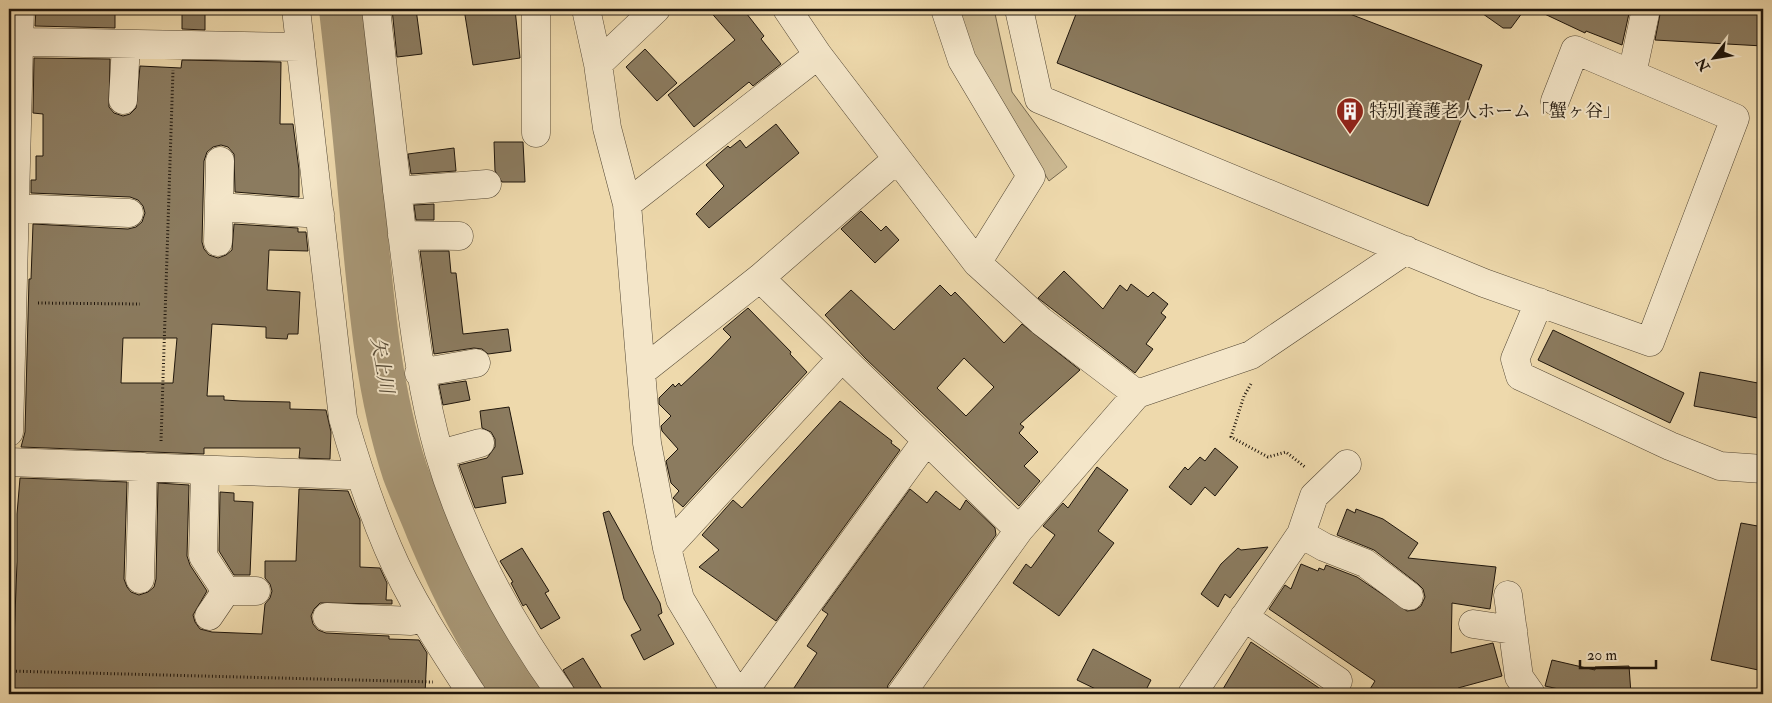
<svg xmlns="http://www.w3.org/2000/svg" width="1772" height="703" viewBox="0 0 1772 703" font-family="'IM FELL Double Pica','Noto Serif JP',serif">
<rect width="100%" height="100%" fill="#eed9ac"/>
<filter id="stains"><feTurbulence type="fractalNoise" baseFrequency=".004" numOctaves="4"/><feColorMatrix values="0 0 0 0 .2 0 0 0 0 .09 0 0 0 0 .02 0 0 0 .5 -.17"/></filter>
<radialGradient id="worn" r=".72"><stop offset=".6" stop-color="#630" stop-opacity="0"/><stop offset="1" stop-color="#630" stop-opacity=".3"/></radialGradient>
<path fill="#cbb891" stroke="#75674e" d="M956 9H994L1012 92 1067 167 1049 181 973 58Z"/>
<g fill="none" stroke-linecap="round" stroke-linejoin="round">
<path stroke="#a89776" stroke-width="46" d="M342 9C350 78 357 146 363 215 371 301 378 390 405 472 412 491 421 510 428 528 454 590 478 639 517 694"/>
</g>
<path fill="#8b7b5f" stroke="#1f160c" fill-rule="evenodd" d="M36 9H115V28L35 26Z
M182 9H205V30L182 29Z
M392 9H416L422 54 397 57Z
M464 9H515L520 58 473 65Z
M708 9H743L764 36 761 39 781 64 753 86 749 82 694 127 668 95 735 40Z
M1078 9H1337L1482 65 1428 206 1057 63Z
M1476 9H1525L1511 28H1503Z
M1534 9H1630L1622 45 1586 31 1585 33Z
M1661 9H1763V46L1655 40Z
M645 49 677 83 657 101 626 67Z
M34 58 110 59 109 107 114 113 123 116 130 114 136 108 140 66 181 68 182 60 281 62 280 124H293L299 170V197L235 192 234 154 228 147 221 145 213 147 207 152 204 161 202 242 204 249 209 255 218 258 226 255 232 250 234 224 298 228V232H306L308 251 269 250 267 290 300 292 298 334H288L287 339 266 338V327L212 324 207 396H224V400L241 401 290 402V409L326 410 331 432 330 459 299 458 300 448H204V454L21 447 25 432 29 279H31L33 224 128 229 136 227 142 222 145 213 143 206 138 200 130 197 31 193V180H36V156H43V114L33 113ZM123 338H177L173 383H121Z
M776 124 799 153 709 228 696 214 724 186 706 165 728 146 730 148 740 140 746 148Z
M494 142H523L525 182H502L495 171Z
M454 148 456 171 411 174 408 154Z
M434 204V220H416L414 205Z
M861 211 881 231 886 226 899 240 875 263 841 229Z
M420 251H449L451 273H456L463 334 508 329 511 351 488 354 482 349 474 348 434 354Z
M1064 271 1103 309 1120 285 1127 291 1131 284 1148 297 1153 292 1168 304 1161 313 1166 317 1146 344 1153 349 1135 373 1038 298Z
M940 285 951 296 955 292 1004 343 1022 324 1080 370 1020 424 1024 427 1019 433 1038 452 1024 466 1040 481 1019 506 865 358 825 315 851 290 894 330ZM964 358 994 387 966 416 937 388Z
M748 308 791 352 790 354 807 372 683 507 673 498 679 491 671 483 666 461 678 449 662 431 661 426 671 416 659 404V398L673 384 675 387 679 383 681 386 710 359 731 337 723 329Z
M1553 330 1684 393 1670 423 1538 360Z
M1700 372 1763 384V419L1694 406Z
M466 381 470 400 443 405 439 385Z
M840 401 892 441 891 443 900 450 776 621 699 567 719 550 702 535 733 500 742 508Z
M509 407 523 474 502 477 506 503 475 508 459 465 487 458 495 447V439L491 432 482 428 480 411Z
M1215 448 1238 467 1215 496 1205 487 1191 505 1169 487 1185 467 1188 470 1200 457 1205 461Z
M1097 467 1128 490 1098 531 1114 543 1059 616 1013 583 1026 564 1031 568 1055 535 1043 526 1063 503 1068 508Z
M20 478 127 482 124 579 127 587 131 592 139 595 148 592 154 587 156 579 158 483 189 485 187 556 190 565 207 591 193 615 195 622 200 629 212 632 262 634 265 604 270 598 272 591 270 584 265 578V561H296L299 489 348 491 360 520V567L380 568 387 583 386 600H392V604L320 603 314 609 311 616 313 624 318 630 326 633 389 636V639L419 640 427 653 425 694H12L17 562V514Z
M910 489 927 503 936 491 960 510 966 500 995 528 996 535 888 685 886 694H790L817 653 807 646 828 614 822 610Z
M220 492 234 493V501L253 502 250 575H234L219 551Z
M1347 509 1355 513 1356 509 1383 519 1418 543 1408 558 1496 567 1490 609 1452 603 1451 653 1493 643 1502 676 1458 688 1460 694H1367L1375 681 1269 609 1285 585 1291 589 1301 564 1318 571 1319 568 1324 570 1326 565 1357 577 1407 611 1415 610 1421 606 1425 597 1423 589 1418 584 1374 550 1337 535Z
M609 511 660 603 662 613 658 615 674 644 644 660 631 635 641 630 624 599 603 513Z
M1741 523 1763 527V671L1711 660Z
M1268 547 1230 598 1225 594 1218 607 1201 594 1221 564 1238 548 1241 550Z
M522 548 549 591 545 593 560 618 541 629 526 604 523 606 511 583 513 582 500 561Z
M1251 642 1328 694H1220Z
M1093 649 1151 680 1144 694H1106L1077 680Z
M583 658 605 694 577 693 563 670Z
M1552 660 1595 670V667L1629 666 1631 694H1581L1545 686Z"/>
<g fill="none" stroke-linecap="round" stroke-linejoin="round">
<g stroke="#534734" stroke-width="29">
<path id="minor" d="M296 9 343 418C356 463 370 506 388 548 410 600 442 648 472 694
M376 9C385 89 394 169 404 249 413 318 420 385 439 453 464 538 510 622 561 694
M536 9V133
M586 9 598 64 607 128 627 204 647 443 667 548 680 599 737 694
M787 9 818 55 977 263 1041 321 1137 394
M945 9 962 60 1031 176 977 263
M1019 9 1039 99 1484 283 1650 342 1735 118 1575 50 1555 101
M9 46 32 42 300 47
M598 64 656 9
M1632 74 1646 9
M123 100 126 44
M397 191 487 184
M627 204 818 55
M219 207 320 214
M14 208 129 213
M402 235 459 236
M218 242 220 161
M760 278 1019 530
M1539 302 1515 359 1520 376 1670 446 1720 466 1763 469
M641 372 760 278 897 159
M419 373 476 363
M9 432 20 9
M440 454 480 443
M9 462 348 475 358 472
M205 470 203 556 226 591
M1301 534 1324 547 1365 563 1409 596
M667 548 842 358
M140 579 143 467
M1508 595 1519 677 1531 694
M209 616 226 591H256
M327 617 411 621 422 614
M1244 617 1338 681
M1473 624 1513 630
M742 694 926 441
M901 694 1019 530 1137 394 1251 355 1406 250
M1192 694 1301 534 1314 496 1347 464"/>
</g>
<path stroke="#1f160c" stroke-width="3" stroke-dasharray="1 2.5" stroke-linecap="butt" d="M38 303 140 304
M1251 384 1244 396 1231 437 1268 457 1286 452 1305 467
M161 441 173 70
M9 671 433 682"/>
<use href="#minor" stroke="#f4e6c9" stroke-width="28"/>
</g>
<defs>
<g id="building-pin" transform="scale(1.4375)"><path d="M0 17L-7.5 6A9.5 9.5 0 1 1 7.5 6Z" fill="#8f2418" stroke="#f4e6c9"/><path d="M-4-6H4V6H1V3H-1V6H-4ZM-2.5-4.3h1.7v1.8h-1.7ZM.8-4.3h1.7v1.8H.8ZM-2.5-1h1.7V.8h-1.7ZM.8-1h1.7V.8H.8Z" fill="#fff"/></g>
</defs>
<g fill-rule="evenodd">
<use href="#building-pin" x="1350" y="111"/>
</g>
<g text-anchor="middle" stroke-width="4" stroke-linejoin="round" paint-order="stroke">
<g font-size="18" fill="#1f160c" stroke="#f4e6c9" text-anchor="start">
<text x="1369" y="117">特別養護老人ホーム「蟹ヶ谷」</text>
</g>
<g font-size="19" font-style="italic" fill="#564a36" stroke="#f4e6c9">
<text transform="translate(383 365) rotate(80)" y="7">矢上川</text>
</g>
</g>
<rect width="1772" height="703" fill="none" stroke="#eed9ac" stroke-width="30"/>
<rect x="10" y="10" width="1752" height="683" fill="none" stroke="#1f160c" stroke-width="2.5"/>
<rect x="15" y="15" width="1742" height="673" fill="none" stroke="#1f160c"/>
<g transform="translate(1714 58) rotate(239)" stroke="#f4e6c9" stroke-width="4" paint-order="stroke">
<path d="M0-4L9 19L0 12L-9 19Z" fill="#1f160c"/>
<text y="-8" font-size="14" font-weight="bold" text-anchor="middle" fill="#1f160c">N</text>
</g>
<path d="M1580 660v8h76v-8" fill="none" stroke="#1f160c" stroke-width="2.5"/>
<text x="1587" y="660" font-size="15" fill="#1f160c" stroke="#f4e6c9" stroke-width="4" paint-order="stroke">20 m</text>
<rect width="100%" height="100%" filter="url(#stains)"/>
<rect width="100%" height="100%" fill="url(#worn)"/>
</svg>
